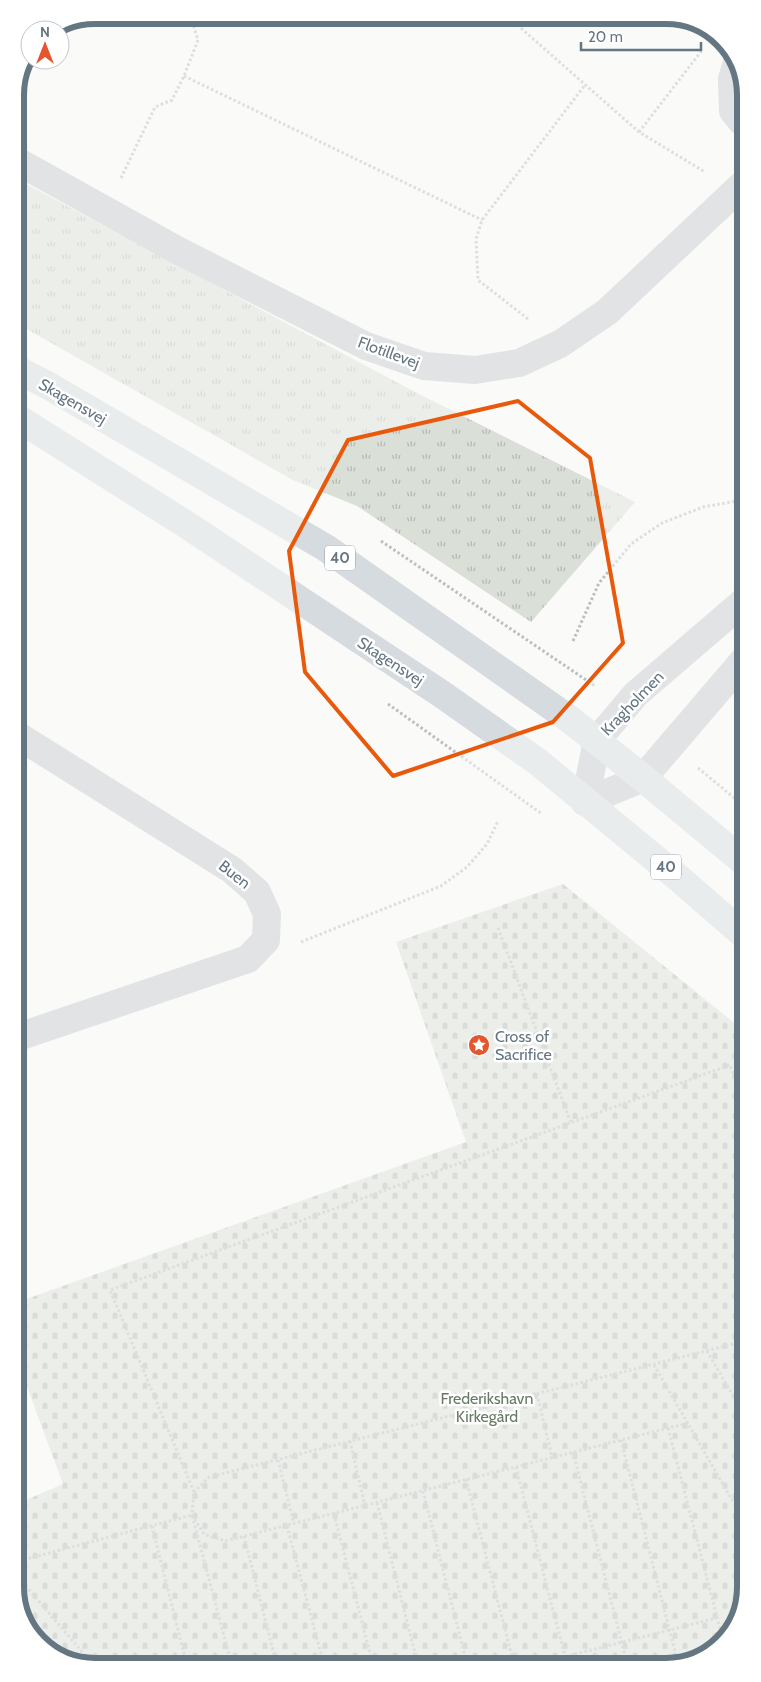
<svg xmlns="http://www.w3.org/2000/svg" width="761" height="1682" viewBox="0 0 761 1682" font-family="Cabin,sans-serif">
<defs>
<pattern id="grass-tufts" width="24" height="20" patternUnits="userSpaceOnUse" patternTransform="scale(1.25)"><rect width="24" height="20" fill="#dadfd7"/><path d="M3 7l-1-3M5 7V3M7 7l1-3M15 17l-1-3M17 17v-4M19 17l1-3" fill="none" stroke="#b4b9b4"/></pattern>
<pattern id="cemetery-stones" width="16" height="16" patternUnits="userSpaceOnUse" patternTransform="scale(1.25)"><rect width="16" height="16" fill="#dadfd7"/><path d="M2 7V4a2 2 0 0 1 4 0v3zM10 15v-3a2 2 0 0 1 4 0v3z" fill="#b4b9b4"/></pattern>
</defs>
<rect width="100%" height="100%" fill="#fafaf8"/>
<path fill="url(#grass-tufts)" d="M15 178 413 391 635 502 531 622 357 506 293 480 16 323Z"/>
<path fill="url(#cemetery-stones)" d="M563 884 744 1031 746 1587 730 1635 692 1663 90 1667 46 1650 19 1613V1503L63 1484 19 1365 18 1302 466 1142 396 942Z"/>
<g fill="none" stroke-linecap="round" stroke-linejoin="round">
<path stroke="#bbbfc2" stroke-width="3" stroke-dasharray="2.5 2.5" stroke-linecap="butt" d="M506 15 639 132 705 172
M184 76 482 220
M639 132 703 49
M121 178 155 107 172 100 184 76 198 40 190 15
M528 319 478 280 476 239 482 220 585 85
M381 541 595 686
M573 641 599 583 631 544 662 523 703 507 743 500
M388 704 542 814
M698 768 744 806
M498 928 571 1123
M301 942 441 886 467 867 487 844 498 821
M707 1351 746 1418
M654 1365 746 1524
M537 1394 552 1457
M688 1423 225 1541 204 1534 192 1515 194 1492 209 1477 745 1341
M668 1428 723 1640
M621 1440 678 1663
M350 1441 365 1506
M573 1452 627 1663
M278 1460 294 1524
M516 1467 567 1664
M466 1479 514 1664
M423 1491 467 1664
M194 1492 110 1290 730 1065 745 1101
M377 1503 418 1665
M334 1514 373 1665
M152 1526 187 1666
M287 1526 324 1665
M244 1536 277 1666
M19 1561 192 1515 232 1666
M19 1578 95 1667
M536 1664 717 1618"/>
<path stroke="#c3c8cc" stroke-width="28" d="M737 62 732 79 733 111 742 122
M15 160 177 250 366 346 424 366 475 370 519 363 560 344 607 312 742 185
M17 735 232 870 257 892 267 914 266 940 248 959 18 1037
M585 802 597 740 636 694 743 602
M585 802 643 778 743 661"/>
<path stroke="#d6dbdf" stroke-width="28" d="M16 369 49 386 326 548 568 718 643 778 744 862
M16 417 190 527 443 695 538 762 675 875 744 935"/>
</g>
<path d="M0 0H761V1682H0ZM518 401 590 458 623 643 553 722 393 776 305 672 289 551 348 440Z" fill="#fafaf8" fill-opacity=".55" fill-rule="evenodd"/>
<path fill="none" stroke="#e8590c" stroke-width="4" stroke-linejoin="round" d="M518 401 590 458 623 643 553 722 393 776 305 672 289 551 348 440Z"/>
<defs>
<g id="sight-disc" transform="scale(1.125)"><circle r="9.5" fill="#e4572e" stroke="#fff"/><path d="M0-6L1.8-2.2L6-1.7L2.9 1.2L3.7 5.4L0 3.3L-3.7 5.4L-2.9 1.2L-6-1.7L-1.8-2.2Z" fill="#fff"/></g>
</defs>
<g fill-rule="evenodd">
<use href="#sight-disc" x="479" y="1045"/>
</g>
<g text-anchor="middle" stroke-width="5" stroke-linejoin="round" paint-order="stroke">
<g fill="#fff" stroke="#939fa8" stroke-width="1">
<rect x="325" y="545.5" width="30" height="25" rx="4"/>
<rect x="651" y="854.5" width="30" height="25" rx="4"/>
</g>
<g font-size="15" font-weight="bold" fill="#657683">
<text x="340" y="563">40</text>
<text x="666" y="872">40</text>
</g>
<g font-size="16" fill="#657683" stroke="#fff">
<text transform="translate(389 352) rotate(20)" y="6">Flotillevej</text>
<text transform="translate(73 401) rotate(30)" y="6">Skagensvej</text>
<text transform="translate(391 661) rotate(33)" y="6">Skagensvej</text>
<text transform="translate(632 703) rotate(-46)" y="6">Kragholmen</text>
<text transform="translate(235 874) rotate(38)" y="6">Buen</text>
</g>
<g font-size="16" fill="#657683" stroke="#fff" text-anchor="start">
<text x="495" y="1042">Cross of<tspan x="495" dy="18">Sacrifice</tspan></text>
</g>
<g font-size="16" fill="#687a64" stroke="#fff">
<text x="487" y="1404">Frederikshavn<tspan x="487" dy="18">Kirkegård</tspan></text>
</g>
</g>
<path d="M0 0H761V1682H0ZM95 24H666A71 71 0 0 1 737 95V1587A71 71 0 0 1 666 1658H95A71 71 0 0 1 24 1587V95A71 71 0 0 1 95 24Z" fill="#fff" fill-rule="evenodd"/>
<path fill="none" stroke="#657683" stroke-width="6" d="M95 24H666A71 71 0 0 1 737 95V1587A71 71 0 0 1 666 1658H95A71 71 0 0 1 24 1587V95A71 71 0 0 1 95 24Z"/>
<g transform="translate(45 45)"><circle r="24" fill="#ffffff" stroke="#c1c8cd"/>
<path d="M0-4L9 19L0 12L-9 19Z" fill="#e4572e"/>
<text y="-8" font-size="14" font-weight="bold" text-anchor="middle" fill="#657683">N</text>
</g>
<path d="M581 42v8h120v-8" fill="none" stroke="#657683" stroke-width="2.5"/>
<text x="588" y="42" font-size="15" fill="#657683" stroke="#ffffff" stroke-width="4" paint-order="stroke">20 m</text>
</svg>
